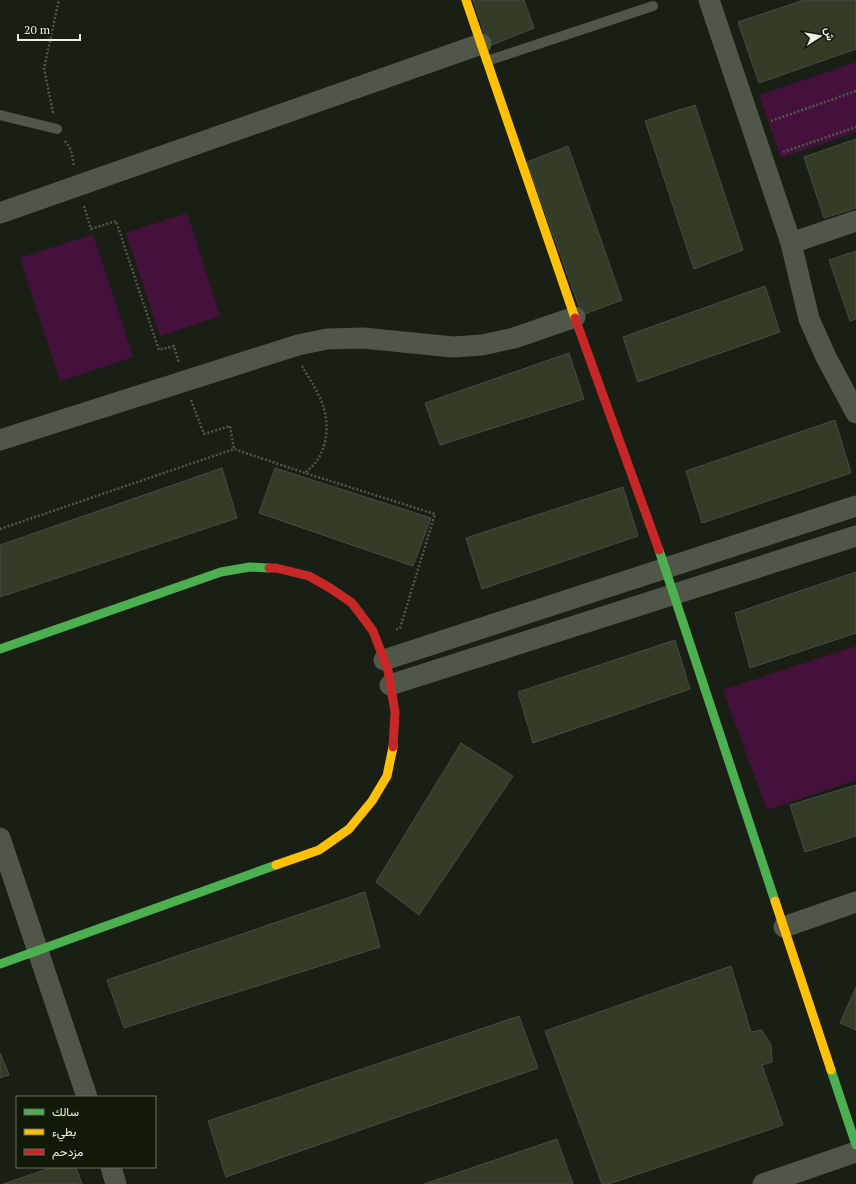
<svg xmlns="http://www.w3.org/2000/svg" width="856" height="1184" viewBox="0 0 856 1184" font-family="'PT Serif',Vazirmatn,serif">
<rect width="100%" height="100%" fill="#1a1f16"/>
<path fill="#44113d" d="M856 62V132L781 158 759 95Z
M187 213 220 316 160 336 126 233Z
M93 234 133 357 60 381 20 258Z
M856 646V780L767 810 723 690Z"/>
<path fill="#323c27" stroke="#474c44" d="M473 0H524L534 28 489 46Z
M804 0H856V49L759 83 738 22Z
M695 105 743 250 694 269 645 121Z
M856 139V208L824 218 804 157Z
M568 146 622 300 582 315 527 162Z
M856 251V319L850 321 829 260Z
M765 286 780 332 638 382 623 337Z
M569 353 584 399 440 445 425 403Z
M835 420 851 473 702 523 686 471Z
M222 468 237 518 0 597V545Z
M275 468 431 518 413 566 259 513Z
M623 487 638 536 482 589 466 538Z
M856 572V633L750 668 735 613Z
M675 640 690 689 533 743 518 692Z
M461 743 513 776 419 915 376 882Z
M856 785V836L805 852 790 805Z
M365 892 380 947 124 1028 107 980Z
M731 966 751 1032 762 1030 771 1045 772 1062 762 1065 783 1125 609 1184H602L545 1031Z
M856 987V1030L840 1023Z
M519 1016 538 1068 226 1177 208 1121Z
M0 1053 9 1075 0 1078Z
M557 1139 573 1184H424Z
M53 1167H76L82 1184H3Z"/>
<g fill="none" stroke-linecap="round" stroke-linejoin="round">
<path stroke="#50564b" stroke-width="2.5" stroke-dasharray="2 2" stroke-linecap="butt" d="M53 113 44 68 59 0
M771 121 856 91
M65 141 71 150 74 166
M783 152 856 127
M84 206 91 229 116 221 159 350 174 346 179 363
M302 366C307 375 314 385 319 396 329 415 330 443 316 462 313 466 309 469 305 473
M191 400 204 434 230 426 234 449
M0 529 234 449 305 473 435 514 400 628 394 630"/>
<path stroke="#505748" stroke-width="10" d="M487 61 653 6
M0 115 57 129"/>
<path stroke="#505748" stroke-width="21" d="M709 0 791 243 809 319 826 357 856 413
M0 213 481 44
M791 243 856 221
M0 440 298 345 327 339 363 338 453 347 482 345 514 338 575 317
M384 660 856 506
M390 685 856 536
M0 838 87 1097
M784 927 856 902
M111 1167 116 1184
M763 1184 856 1152"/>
<path stroke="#4caf50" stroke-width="9" d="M659 550 775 901
M0 649 221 572 250 567 269 568
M0 964 276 865
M831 1070 856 1145"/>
<path stroke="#ffc107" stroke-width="9" d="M466 0 575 318
M276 865 319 850 349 829 372 801 387 776 393 747
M775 901 831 1070"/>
<path stroke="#c62828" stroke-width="9" d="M575 318 659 550
M269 568H276L309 576 330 588 352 603 373 631 388 670 395 712 393 747"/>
</g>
<rect x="16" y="1096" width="140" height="72" fill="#111909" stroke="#686f61"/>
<rect x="24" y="1109" width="20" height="6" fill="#4caf50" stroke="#686f61"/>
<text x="52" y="1116" font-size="12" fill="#eaf1e6">سالك</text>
<rect x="24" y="1129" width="20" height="6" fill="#ffc107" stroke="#686f61"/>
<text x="52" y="1136" font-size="12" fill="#eaf1e6">بطيء</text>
<rect x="24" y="1149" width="20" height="6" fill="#c62828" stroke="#686f61"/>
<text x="52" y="1156" font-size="12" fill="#eaf1e6">مزدحم</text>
<g transform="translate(820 36) rotate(78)" stroke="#111909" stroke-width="3" paint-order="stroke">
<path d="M0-3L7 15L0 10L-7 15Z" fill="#eaf1e6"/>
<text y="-6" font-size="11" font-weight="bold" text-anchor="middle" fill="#eaf1e6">ش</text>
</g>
<path d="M18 34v6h62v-6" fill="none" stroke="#eaf1e6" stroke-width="2"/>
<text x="24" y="34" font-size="12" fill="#eaf1e6" stroke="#111909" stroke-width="3" paint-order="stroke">20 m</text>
</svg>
